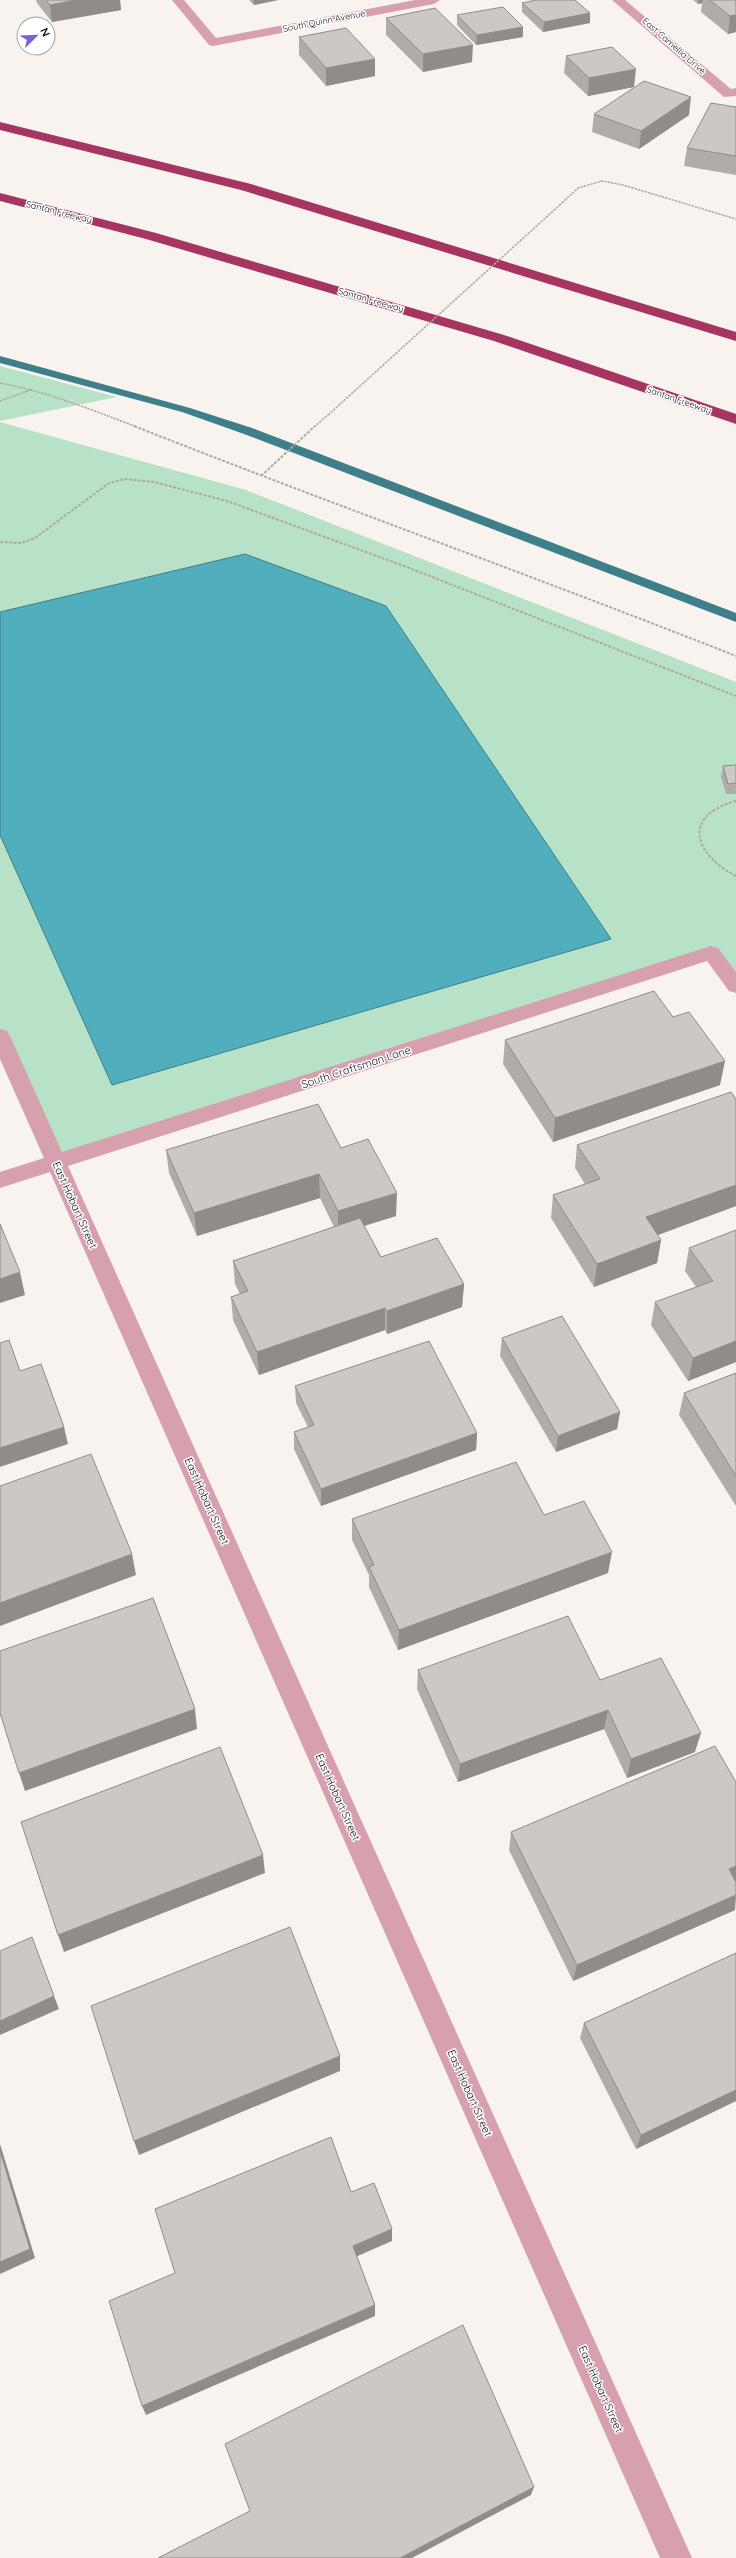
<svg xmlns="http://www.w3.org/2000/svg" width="736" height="2558" viewBox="0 0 736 2558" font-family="Quicksand,sans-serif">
<rect width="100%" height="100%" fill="#f9f3f0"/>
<path fill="#b8e2c7" d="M0 366 117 397 0 421Z
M0 422 246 490 736 682V986L711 953 57 1162 0 1036Z"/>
<path fill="#50aebd" stroke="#3e7f89" d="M245 554 386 606 611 939 112 1085 0 835V612Z"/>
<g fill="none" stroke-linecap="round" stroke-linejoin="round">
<path fill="#3e7f89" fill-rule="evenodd" d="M0 356 190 408 252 428 736 613V622L244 434 182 412 0 363Z"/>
<path stroke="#ada9a6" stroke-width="1.5" stroke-dasharray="2.5 1" stroke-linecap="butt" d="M562 203 578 188 602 181 623 185 736 219
M0 383C48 392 92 410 137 427
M0 401 33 389
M314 427 328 415"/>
<path stroke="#ada9a6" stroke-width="2" stroke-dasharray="3 1.5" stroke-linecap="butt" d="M134 426C334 505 536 577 736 656
M261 476 315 426
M0 542 21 543 35 538 109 483 125 479 154 482 227 501 404 566 736 696
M736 801C681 816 694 854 736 876"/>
<path fill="#d7a0af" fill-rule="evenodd" d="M172 0H184L216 38 415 0H440L434 4 213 46 209 45Z
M612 0H625L731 89 736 88V96L724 97Z
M711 946 718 948 736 972V993L729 991 707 961 68 1166 692 2558H660L50 1172 0 1188V1172L44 1158 0 1059V1029L7 1031 10 1036 62 1152Z"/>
<path fill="#a63661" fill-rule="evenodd" d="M0 122 251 184 736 332V341L241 190 0 130Z
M0 193 156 233 504 335 736 414V424L494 341 146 239 0 201Z"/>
<path stroke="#ada9a6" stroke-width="1.5" stroke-dasharray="2.5 1" stroke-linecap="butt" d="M328 415 562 203"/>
</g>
<path fill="#afaca9" d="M36 0H120L121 10 52 22 37 3Z
M249 0H278L254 5Z
M693 0H736V32L728 34 701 12 702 3 698 4Z
M522 3 590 13V23L543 32 522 12Z
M457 15 523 27V37L476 45 457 25Z
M386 18 472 62 423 72 386 35Z
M299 37 375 76 326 86 299 55Z
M566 56 634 87 588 96 564 73Z
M736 107V175L684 166 687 148Z
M594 114 689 115 639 149 592 132Z
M736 765V794H726L721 777 723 766Z
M505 1040 720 1085 553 1142 503 1064Z
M736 1099V1206L657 1235 661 1240 657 1263 594 1287 551 1218 553 1195 585 1184 575 1168 577 1145Z
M341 1148 396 1216 364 1226 381 1257 464 1284 462 1307 387 1334 385 1330 259 1375 233 1320 231 1297 240 1294 235 1284 233 1261 334 1227 320 1198 197 1236 169 1173 166 1150Z
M736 1230V1362L688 1381 651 1325 655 1302 696 1287 685 1271 689 1248Z
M502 1338 620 1412 617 1429 556 1452 500 1356Z
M736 1373V1506L679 1415 684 1393Z
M295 1386 477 1433 476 1450 321 1506 294 1449V1432L308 1427 296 1403Z
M544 1515 608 1573 398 1650 369 1587V1575L352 1540V1519Z
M418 1670 600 1680 695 1752 627 1778 604 1729 458 1782 417 1689Z
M511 1832 736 1881 735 1910 573 1981 509 1850Z
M736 1953V2101L636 2149 580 2038 584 2023Z"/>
<path fill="#8f8c89" d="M77 0H120L121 10 52 22 50 5Z
M253 0H278L254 5Z
M698 0H703L702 3 698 4Z
M590 13V23L543 32 544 22Z
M736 15V32L728 34 730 16Z
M523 27V37L476 45 477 35Z
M473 45 472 62 423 72V54Z
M375 59V76L326 86V68Z
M636 69 634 87 588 96 589 78Z
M691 97 689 115 639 149 641 131Z
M725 1061 720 1085 553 1142 555 1118Z
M319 1174 320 1198 197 1236 194 1213Z
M736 1185V1206L642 1241 646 1217Z
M397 1193 396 1216 338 1234V1211Z
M661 1240 657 1263 594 1287 597 1264Z
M20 1272 25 1295 0 1303V1279Z
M464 1284 462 1307 387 1334V1311Z
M385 1308V1330L259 1375 257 1352Z
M736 1341V1362L688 1381 693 1358Z
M620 1412 617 1429 556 1452 558 1436Z
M64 1427 68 1444 0 1467V1448Z
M477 1433 476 1450 321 1506V1489Z
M612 1552 608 1573 398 1650 399 1630Z
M132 1554 136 1575 0 1626V1603Z
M195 1709 197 1729 25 1791 19 1773Z
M608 1710 604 1729 458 1782 460 1764Z
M701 1733 695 1752 627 1778 631 1759Z
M263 1855 265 1873 64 1952 58 1935Z
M736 1866V1881L723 1886 729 1869Z
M736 1895 735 1910 573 1981 577 1965Z
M54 1996 59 2009 0 2035V2021Z
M340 2056V2071L139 2155 134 2141Z
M736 2090V2101L636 2149 641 2135Z
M0 2144 35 2258 0 2274Z
M392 2229V2241L353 2258V2246Z
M375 2305V2316L146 2415 142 2406Z
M534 2487 531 2495 412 2558H400Z"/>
<path fill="#ccc8c4" stroke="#8f8c89" d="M46 0H77L50 5Z
M536 0H575L590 13 544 22 522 3Z
M710 0H736V15L730 16Z
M503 7 523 27 477 35 457 15Z
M435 8 473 45 423 54 386 18Z
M346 28 375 59 326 68 299 37Z
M612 47 636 69 589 78 566 56Z
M644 81 691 97 641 131 594 114Z
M711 103 736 107V156L687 148Z
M736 765V783L728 784 723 766Z
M654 991 673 1017 689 1012 725 1061 555 1118 505 1040Z
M731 1092 736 1099V1185L646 1217 661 1240 597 1264 553 1195 600 1179 577 1145Z
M318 1104 341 1148 368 1139 397 1193 338 1211 319 1174 194 1213 166 1150Z
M360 1218 381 1257 437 1238 464 1284 387 1311 385 1308 257 1352 231 1297 248 1291 233 1261Z
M0 1224 20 1272 0 1279Z
M736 1230V1341L693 1358 655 1302 713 1281 689 1248Z
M562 1316 620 1412 558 1436 502 1338Z
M9 1340 20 1371 41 1364 64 1427 0 1448V1343Z
M429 1341 477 1433 321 1489 294 1432 314 1425 295 1386Z
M736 1373V1476L684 1393Z
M91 1454 132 1554 0 1603V1486Z
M516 1462 544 1515 584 1501 612 1552 399 1630 369 1567 374 1565 352 1519Z
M153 1598 195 1709 19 1773 0 1713V1651Z
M568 1616 600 1680 661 1658 701 1733 631 1759 608 1710 460 1764 418 1670Z
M715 1746 736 1782V1866L729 1869 736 1882V1895L577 1965 511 1832Z
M220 1747 263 1855 58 1935 21 1822Z
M290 1927 340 2056 134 2141 91 2006Z
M32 1937 54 1996 0 2021V1951Z
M736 1953V2090L641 2135 584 2023Z
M331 2137 351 2192 374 2183 392 2229 353 2246 375 2305 142 2406 109 2301 175 2273 155 2209Z
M0 2151 30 2249 0 2262Z
M463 2325 534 2487 400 2558H158L250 2511 225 2444Z"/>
<g text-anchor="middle" stroke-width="3" stroke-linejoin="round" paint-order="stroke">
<g font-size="9" fill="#131210" stroke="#fff">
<text transform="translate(324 21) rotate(-11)" y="3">South Quinn Avenue</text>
<text transform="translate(674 46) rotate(41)" y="3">East Camellia Drive</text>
<text transform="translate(59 212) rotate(14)" y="3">Santan Freeway</text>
<text transform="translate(371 300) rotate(16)" y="3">Santan Freeway</text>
<text transform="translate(679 400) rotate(19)" y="3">Santan Freeway</text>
</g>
<g font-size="11" fill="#131210" stroke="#fff">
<text transform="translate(356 1067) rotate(-18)" y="4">South Craftsman Lane</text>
<text transform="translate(75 1205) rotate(66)" y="4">East Hobart Street</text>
<text transform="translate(207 1501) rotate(66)" y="4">East Hobart Street</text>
<text transform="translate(338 1797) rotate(66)" y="4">East Hobart Street</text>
<text transform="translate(470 2093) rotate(66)" y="4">East Hobart Street</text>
<text transform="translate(601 2389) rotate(66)" y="4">East Hobart Street</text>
</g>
</g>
<g transform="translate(36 36) rotate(67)"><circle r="19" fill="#ffffff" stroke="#a1a09f"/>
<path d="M0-3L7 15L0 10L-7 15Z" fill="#7961dc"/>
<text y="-6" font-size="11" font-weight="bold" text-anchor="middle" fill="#131210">N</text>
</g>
</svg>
